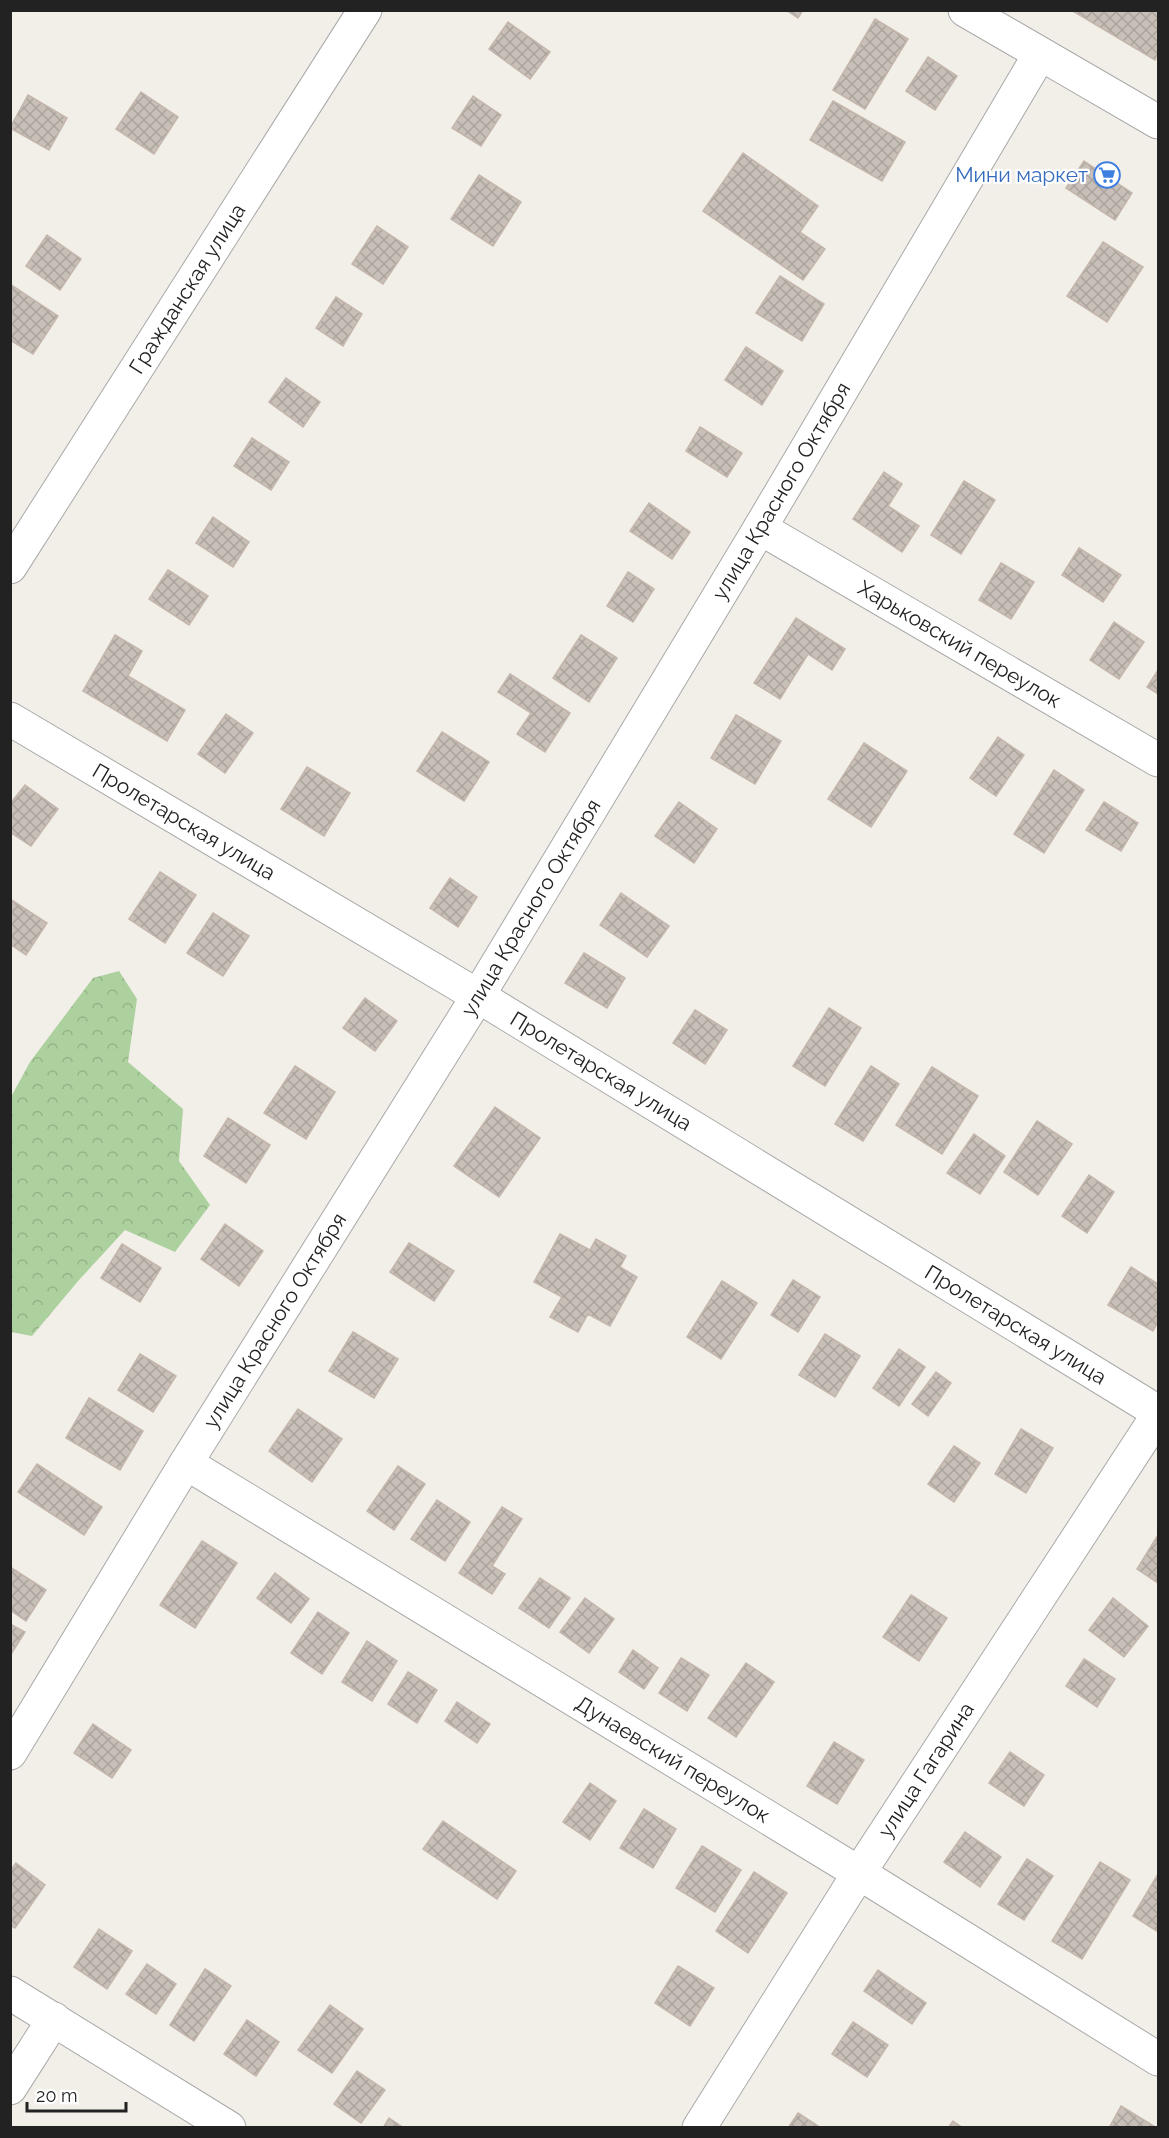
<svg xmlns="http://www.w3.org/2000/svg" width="1169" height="2138" viewBox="0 0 1169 2138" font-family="Raleway,sans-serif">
<defs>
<pattern id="forest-crowns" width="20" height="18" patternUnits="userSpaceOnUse" patternTransform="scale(1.5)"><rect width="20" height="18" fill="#add19e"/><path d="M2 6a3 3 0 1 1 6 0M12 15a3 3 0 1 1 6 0" fill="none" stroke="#95b388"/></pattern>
<pattern id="building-cross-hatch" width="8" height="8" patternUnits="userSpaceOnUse" patternTransform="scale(1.5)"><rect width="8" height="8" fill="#c7bfb8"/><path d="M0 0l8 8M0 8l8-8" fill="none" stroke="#aba49e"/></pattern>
</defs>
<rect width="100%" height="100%" fill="#f2efe9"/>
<path fill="url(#forest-crowns)" d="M119 971 137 999 128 1062 183 1109 179 1161 210 1205 175 1252 125 1230 79 1280 32 1336 11 1332V1097L30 1062 93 978Z"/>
<path fill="url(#building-cross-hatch)" stroke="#c4b6ab" stroke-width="1.5" d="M786 10H803L798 18Z
M1071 10H1158V54L1155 60Z
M875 19 908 39 865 109 833 90Z
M508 22 550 52 530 79 489 49Z
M928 57 957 76 935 110 906 91Z
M141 92 178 117 154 154 116 129Z
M28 95 67 118 49 150 10 128Z
M473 96 501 115 481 146 452 128Z
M833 101 905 142 882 181 810 140Z
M743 153 818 206 800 232 825 249 803 280 703 211Z
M1084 161 1132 193 1115 220 1066 188Z
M479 175 521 202 493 246 451 219Z
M377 226 408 247 383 284 352 264Z
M47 235 81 259 60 290 26 266Z
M1103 242 1143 267 1107 322 1067 296Z
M780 276 824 304 802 341 756 313Z
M10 284 58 316 33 354 10 340Z
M336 297 362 314 343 346 316 328Z
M746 347 783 371 762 405 725 380Z
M286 378 320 402 303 427 269 402Z
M700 427 742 453 727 477 686 451Z
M252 438 289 462 271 490 234 466Z
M884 472 902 484 888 506 919 526 902 552 853 519Z
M964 481 995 500 961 554 931 535Z
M649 503 690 532 672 559 630 531Z
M213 517 249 542 233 567 196 543Z
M1079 548 1121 575 1103 602 1062 575Z
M1001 563 1034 582 1011 619 979 600Z
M168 570 208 596 189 625 149 599Z
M628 572 654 589 633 622 607 606Z
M796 618 845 649 832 670 808 654 780 699 754 683Z
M1114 622 1144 642 1119 679 1090 660Z
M115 635 142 651 128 676 185 710 167 741 83 691Z
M581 635 617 658 589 702 553 678Z
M1158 670V694L1147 687Z
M510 674 570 713 545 752 517 734 531 713 498 692Z
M226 714 253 733 225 773 198 754Z
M736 715 781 741 755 784 711 758Z
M442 732 489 762 464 801 417 771Z
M998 737 1024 755 996 796 970 778Z
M864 743 907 771 871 827 828 799Z
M307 767 350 793 324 836 281 809Z
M1054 770 1084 790 1044 853 1014 834Z
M25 785 58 809 31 846 10 832V804Z
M679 802 717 829 694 863 655 836Z
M1104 802 1138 823 1121 851 1086 830Z
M160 872 196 895 165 943 129 919Z
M450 878 477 897 458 927 430 908Z
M621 893 669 926 647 957 600 925Z
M10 899 47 923 26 955 10 944Z
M213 913 249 936 223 976 187 953Z
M584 953 625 978 607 1008 565 983Z
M365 998 397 1021 375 1051 343 1028Z
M829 1008 861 1028 825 1086 793 1066Z
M695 1010 727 1030 705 1064 673 1043Z
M295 1066 335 1092 306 1139 264 1113Z
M871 1066 899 1084 863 1141 835 1124Z
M932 1067 978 1096 942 1154 896 1125Z
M495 1107 540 1138 499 1197 454 1166Z
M228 1118 270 1145 246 1183 204 1156Z
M1037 1121 1072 1144 1038 1195 1004 1172Z
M974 1134 1005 1156 980 1194 947 1173Z
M1089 1175 1114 1192 1087 1233 1062 1216Z
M225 1224 263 1251 239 1286 201 1259Z
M560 1234 590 1250 596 1239 626 1256 620 1267 637 1277 610 1326 588 1314 578 1332 550 1317 562 1297 534 1282Z
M409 1243 454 1271 434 1301 390 1272Z
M122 1244 161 1268 140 1302 101 1278Z
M1131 1267 1158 1284V1322L1153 1331 1108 1305Z
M793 1280 820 1297 798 1332 771 1315Z
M722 1281 757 1303 721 1359 687 1337Z
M353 1332 398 1359 374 1398 329 1371Z
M825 1334 860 1356 835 1397 799 1375Z
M899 1349 925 1367 899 1406 873 1388Z
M140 1354 176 1376 153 1412 118 1390Z
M936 1372 951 1383 928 1416 912 1404Z
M89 1398 143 1431 120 1470 66 1438Z
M298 1409 342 1439 312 1482 269 1451Z
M1021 1429 1053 1448 1026 1493 995 1474Z
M954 1446 980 1463 954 1502 928 1484Z
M37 1464 102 1507 84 1535 18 1492Z
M398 1466 425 1484 394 1530 367 1511Z
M437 1500 470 1522 445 1561 411 1539Z
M502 1507 522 1519 492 1566 505 1574 492 1594 459 1573Z
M1158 1535V1583L1137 1569Z
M202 1541 237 1563 195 1628 160 1605Z
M10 1567 46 1590 26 1621 10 1610Z
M275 1573 309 1599 291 1623 257 1598Z
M540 1578 570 1598 549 1628 519 1608Z
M911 1595 947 1618 919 1661 883 1637Z
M585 1598 614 1619 589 1653 560 1632Z
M1113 1598 1148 1626 1124 1657 1089 1630Z
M318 1612 349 1633 322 1674 291 1653Z
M10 1624 25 1632 10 1656Z
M367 1641 397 1661 372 1701 342 1682Z
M633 1650 658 1668 644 1689 619 1672Z
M681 1658 709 1675 687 1711 659 1693Z
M1084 1659 1115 1679 1097 1707 1066 1686Z
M746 1663 774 1682 736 1737 708 1718Z
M408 1672 437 1690 417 1723 388 1704Z
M457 1702 490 1724 477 1743 445 1721Z
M93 1724 131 1750 112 1778 74 1753Z
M834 1742 864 1760 837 1804 807 1786Z
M1010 1752 1044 1775 1024 1806 989 1783Z
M590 1783 616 1801 590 1840 563 1822Z
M644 1809 676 1829 653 1868 620 1848Z
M443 1821 516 1871 497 1899 423 1849Z
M965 1832 1001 1857 980 1887 944 1862Z
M702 1846 741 1870 715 1912 676 1888Z
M1027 1859 1053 1876 1024 1920 998 1904Z
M1100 1862 1130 1880 1082 1959 1052 1941Z
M16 1863 45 1885 15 1928 10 1925V1871Z
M754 1872 787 1893 748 1953 716 1931Z
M1158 1874V1932L1133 1916Z
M99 1929 132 1951 107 1989 74 1967Z
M147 1964 176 1984 156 2014 126 1994Z
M678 1966 714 1988 690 2026 655 2003Z
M205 1969 231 1986 194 2041 170 2025Z
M878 1970 926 2003 912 2024 864 1991Z
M330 2005 363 2029 332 2073 298 2050Z
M247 2020 279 2042 256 2076 224 2054Z
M853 2022 888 2045 867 2077 832 2054Z
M357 2071 385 2090 361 2123 334 2104Z
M1121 2106 1157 2128H1109Z
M798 2113 821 2128H788Z
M389 2118 404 2128H383Z
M953 2121 963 2128H948Z"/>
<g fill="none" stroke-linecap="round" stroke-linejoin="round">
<g stroke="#a9a9a9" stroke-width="35">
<g id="minor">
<path d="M965 10 1158 122"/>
<path id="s1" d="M760 528 1158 760"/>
<path id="s2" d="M10 567 365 10"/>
<path id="s3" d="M10 719 478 996 1158 1412"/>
<path id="s4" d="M186 1463 859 1873 1158 2059"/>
<path id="s5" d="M10 1753 186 1463 478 996 760 528 1040 54"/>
<path d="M10 1993 229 2128"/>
<path d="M10 2088 54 2019"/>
<path id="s6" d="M699 2128 859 1873 1158 1415"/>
</g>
</g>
<use href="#minor" stroke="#fff" stroke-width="33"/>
</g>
<defs>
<g id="supermarket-ring" transform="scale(1.35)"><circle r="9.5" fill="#fff" stroke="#3f7fe0" stroke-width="1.5"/><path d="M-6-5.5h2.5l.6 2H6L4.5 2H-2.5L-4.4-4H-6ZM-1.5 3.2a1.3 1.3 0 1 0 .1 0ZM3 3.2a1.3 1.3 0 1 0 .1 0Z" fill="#3f7fe0"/></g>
</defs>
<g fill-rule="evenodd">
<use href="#supermarket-ring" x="1107" y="175"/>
</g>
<g text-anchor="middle" stroke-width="4.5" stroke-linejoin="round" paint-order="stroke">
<g font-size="21" fill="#366cbe" stroke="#fff" text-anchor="end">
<text x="1088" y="182">Мини маркет</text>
</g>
<g font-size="21" fill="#222" stroke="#fff">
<text dy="7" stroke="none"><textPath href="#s2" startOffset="330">Гражданская улица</textPath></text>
<text dy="7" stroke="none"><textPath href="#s5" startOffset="1479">улица Красного Октября</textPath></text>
<text dy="7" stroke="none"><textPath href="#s1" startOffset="231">Харьковский переулок</textPath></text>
<text dy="7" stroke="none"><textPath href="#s3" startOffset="202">Пролетарская улица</textPath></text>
<text dy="7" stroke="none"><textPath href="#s5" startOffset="993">улица Красного Октября</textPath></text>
<text dy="7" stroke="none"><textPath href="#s3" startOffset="688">Пролетарская улица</textPath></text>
<text dy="7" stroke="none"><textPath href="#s5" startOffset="507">улица Красного Октября</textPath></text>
<text dy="7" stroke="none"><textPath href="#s3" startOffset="1174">Пролетарская улица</textPath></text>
<text dy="7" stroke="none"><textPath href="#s4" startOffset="570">Дунаевский переулок</textPath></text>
<text dy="7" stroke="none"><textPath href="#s6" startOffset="424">улица Гагарина</textPath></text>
</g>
</g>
<rect width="1169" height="2138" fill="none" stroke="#222222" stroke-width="24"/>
<path d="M27 2102v9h99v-9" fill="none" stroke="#222222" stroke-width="3"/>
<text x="36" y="2102" font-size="18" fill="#222222" stroke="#ffffff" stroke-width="4.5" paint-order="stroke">20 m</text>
</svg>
